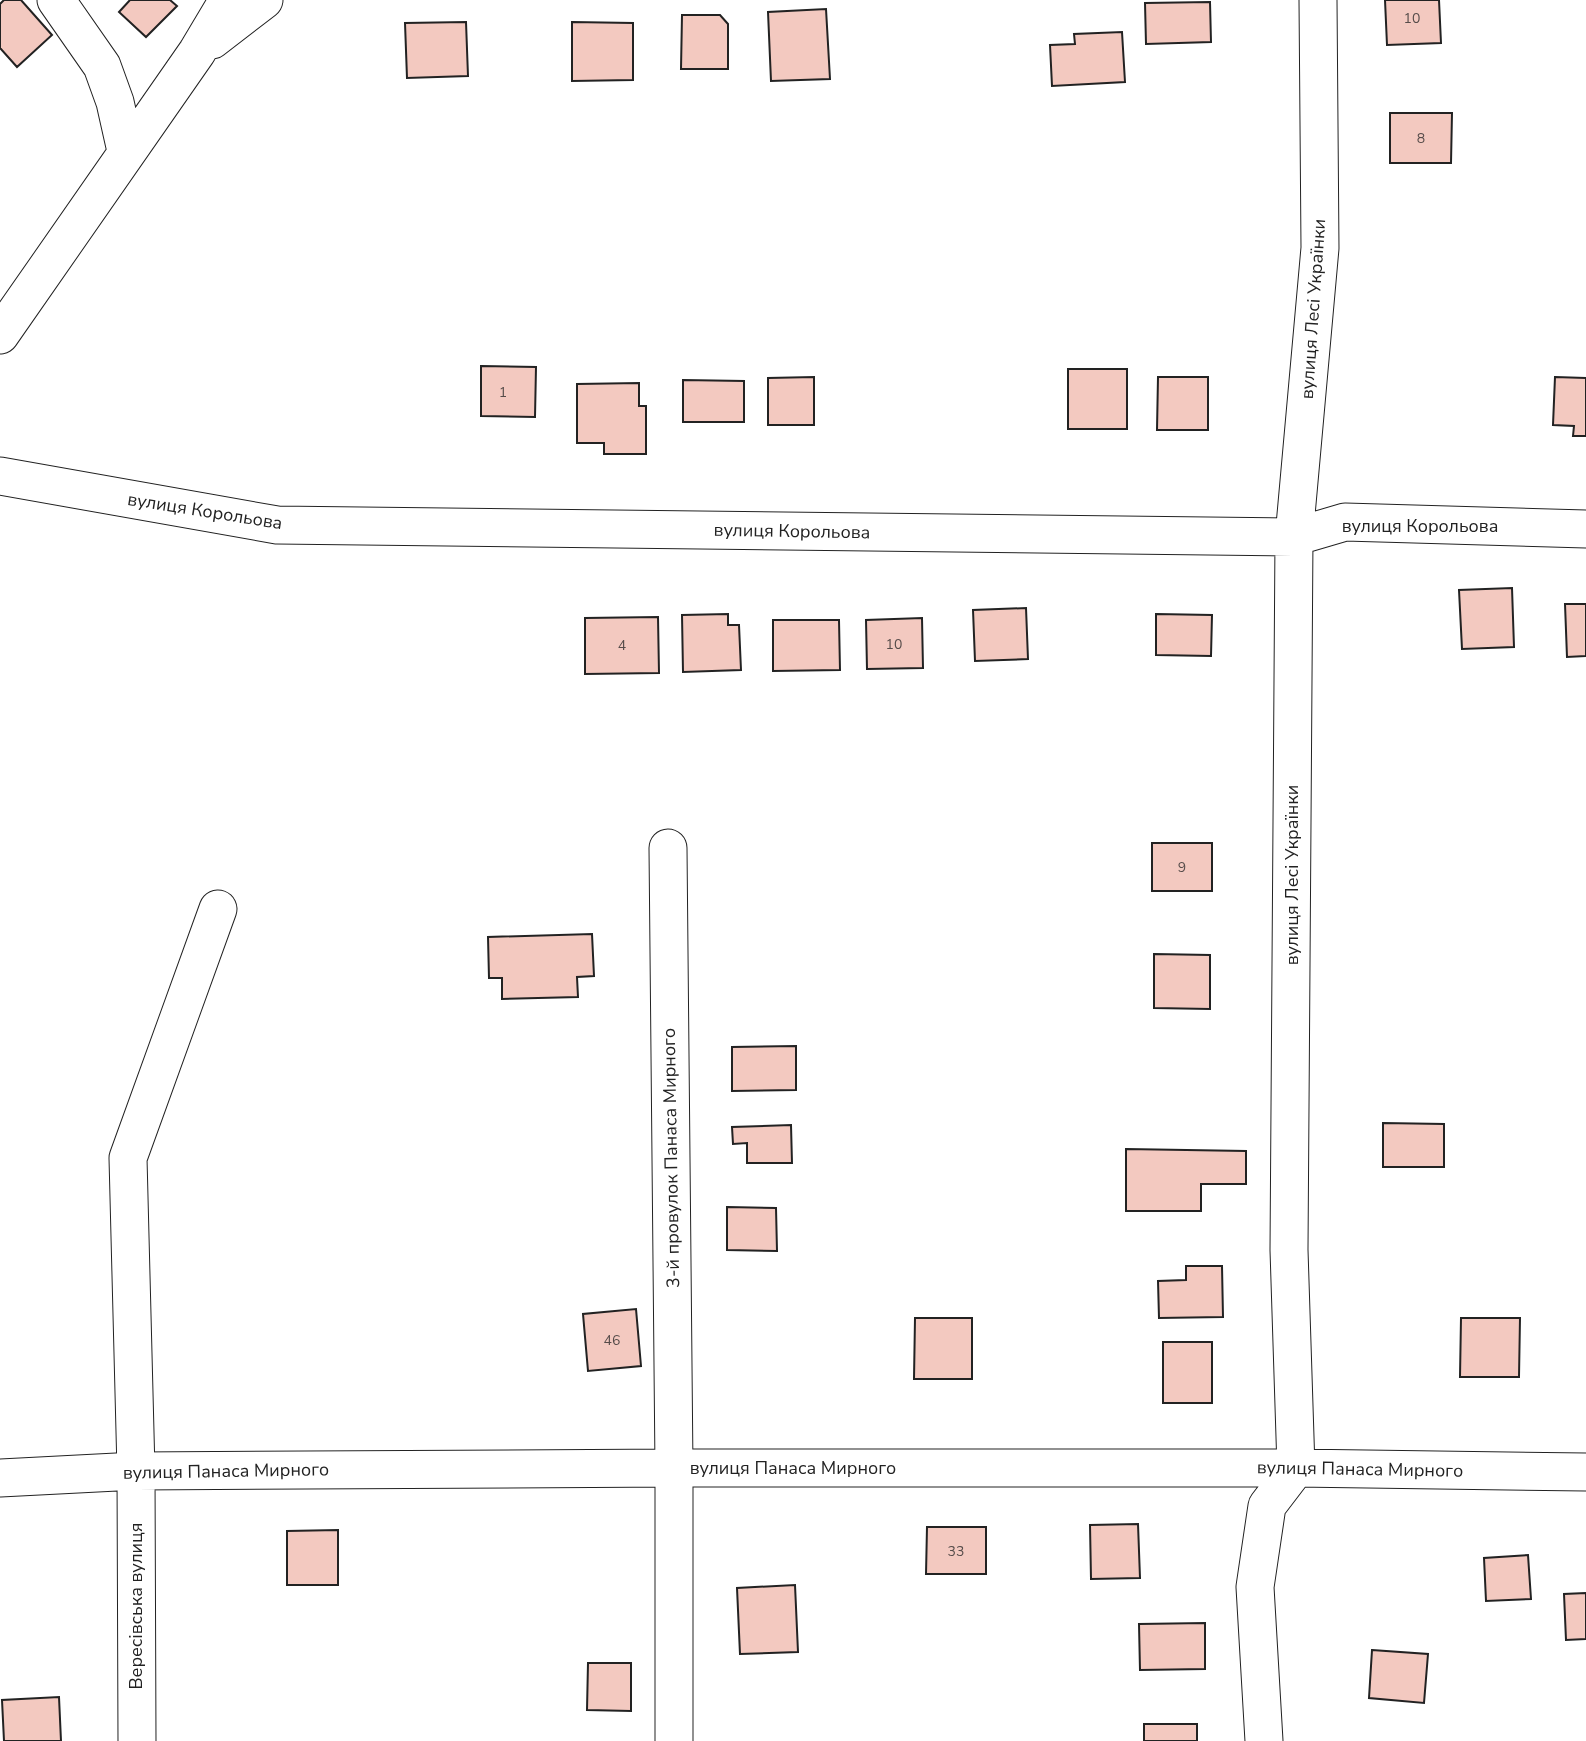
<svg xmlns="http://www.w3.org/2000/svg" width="1586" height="1741" viewBox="0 0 1586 1741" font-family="'Nunito Sans',sans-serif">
<rect width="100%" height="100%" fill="#fff"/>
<path fill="#f3c9c0" stroke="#222" stroke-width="2" d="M4 0H21L52 35 17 67 0 48V4Z
M130 0H170L177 6 146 37 119 12Z
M1385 0H1439L1441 43 1387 45Z
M1210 2 1211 42 1146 44 1145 3Z
M826 9 830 79 771 81 768 12Z
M682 15H720L728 24V69H681Z
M466 22 468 76 407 78 405 23Z
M572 22 633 23V80L572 81Z
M1122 32 1125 82 1052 86 1050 45 1075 44 1074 34Z
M1390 113H1452L1451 163H1390Z
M481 366 536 367 535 417 481 416Z
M1068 369H1127V429H1068Z
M814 377V425H768V378Z
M1158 377H1208V430H1157Z
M1555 377 1586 378V436H1573L1574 426 1553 425Z
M683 380 744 381V422H683Z
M639 383V406H646V454H604V443H577V384Z
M1512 588 1514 647 1462 649 1459 590Z
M1565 604H1586V656L1567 657Z
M1026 608 1028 659 975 661 973 610Z
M728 614V625H739L741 670 683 672 682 615Z
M1156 614 1212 615 1211 656 1156 655Z
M658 617 659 673 585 674V618Z
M922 618 923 668 867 669 866 620Z
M773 620H839L840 670 773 671Z
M1152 843H1212V891H1152Z
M592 934 594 976 577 977 578 997 502 999V978H489L488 937Z
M1154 954 1210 955V1009L1154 1008Z
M796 1046V1090L732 1091V1047Z
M1383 1123 1444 1124V1167H1383Z
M791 1125 792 1163H747V1143L733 1144 732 1127Z
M1126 1149 1246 1151V1184H1201V1211H1126Z
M727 1207 776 1208 777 1251 727 1250Z
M1186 1266H1222L1223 1317 1159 1318 1158 1281 1186 1280Z
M636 1309 641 1366 588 1371 583 1314Z
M915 1318H972V1379H914Z
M1461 1318H1520L1519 1377H1460Z
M1163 1342H1212V1403H1163Z
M1138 1524 1140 1578 1091 1579 1090 1525Z
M927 1527H986V1574H926Z
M338 1530V1585H287V1531Z
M1528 1555 1531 1599 1486 1601 1484 1558Z
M795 1585 798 1652 740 1654 737 1588Z
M1586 1593V1639L1566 1640 1564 1594Z
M1205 1623V1669L1140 1670 1139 1624Z
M1372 1650 1428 1654 1424 1703 1369 1698Z
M588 1663H631V1711L587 1710Z
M59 1697 61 1741H4L2 1700Z
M1144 1724H1197V1741H1144Z"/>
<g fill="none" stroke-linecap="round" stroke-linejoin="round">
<g stroke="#222" stroke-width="39">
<path id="minor" d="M56 0 102 66 115 102 126 151
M212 40 264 0
M0 335 197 52 228 0
M0 476 277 525 1294 537 1345 522 1586 529
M668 848 674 1468V1741
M0 1478 136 1471 674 1468H1296L1586 1472
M137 1741 136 1471 128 1158 218 909
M1264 1741 1255 1587 1267 1506 1296 1468 1289 1250 1294 537 1320 248 1318 0"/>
</g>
<use href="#minor" stroke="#fff" stroke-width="37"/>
</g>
<g text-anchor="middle" stroke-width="5" stroke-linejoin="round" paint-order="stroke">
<g font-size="14" fill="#564c4a">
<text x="1412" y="23">10</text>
<text x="1421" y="143">8</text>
<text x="503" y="397">1</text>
<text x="894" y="649">10</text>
<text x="622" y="650">4</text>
<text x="1182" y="872">9</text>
<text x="612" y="1345">46</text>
<text x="956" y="1556">33</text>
</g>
<g font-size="18" fill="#222" stroke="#fff">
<text transform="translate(1313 309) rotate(-86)" y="6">вулиця Лесі Українки</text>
<text transform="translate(205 511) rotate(9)" y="6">вулиця Корольова</text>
<text x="1420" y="532">вулиця Корольова</text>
<text transform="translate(792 531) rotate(1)" y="6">вулиця Корольова</text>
<text transform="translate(1292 875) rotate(-90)" y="6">вулиця Лесі Українки</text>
<text transform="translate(671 1158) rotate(-91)" y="6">3-й провулок Панаса Мирного</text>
<text x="793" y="1474">вулиця Панаса Мирного</text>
<text transform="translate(1360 1469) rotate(1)" y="6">вулиця Панаса Мирного</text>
<text transform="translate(226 1471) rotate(-1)" y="6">вулиця Панаса Мирного</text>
<text transform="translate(136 1606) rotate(-90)" y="6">Вересівська вулиця</text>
</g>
</g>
</svg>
